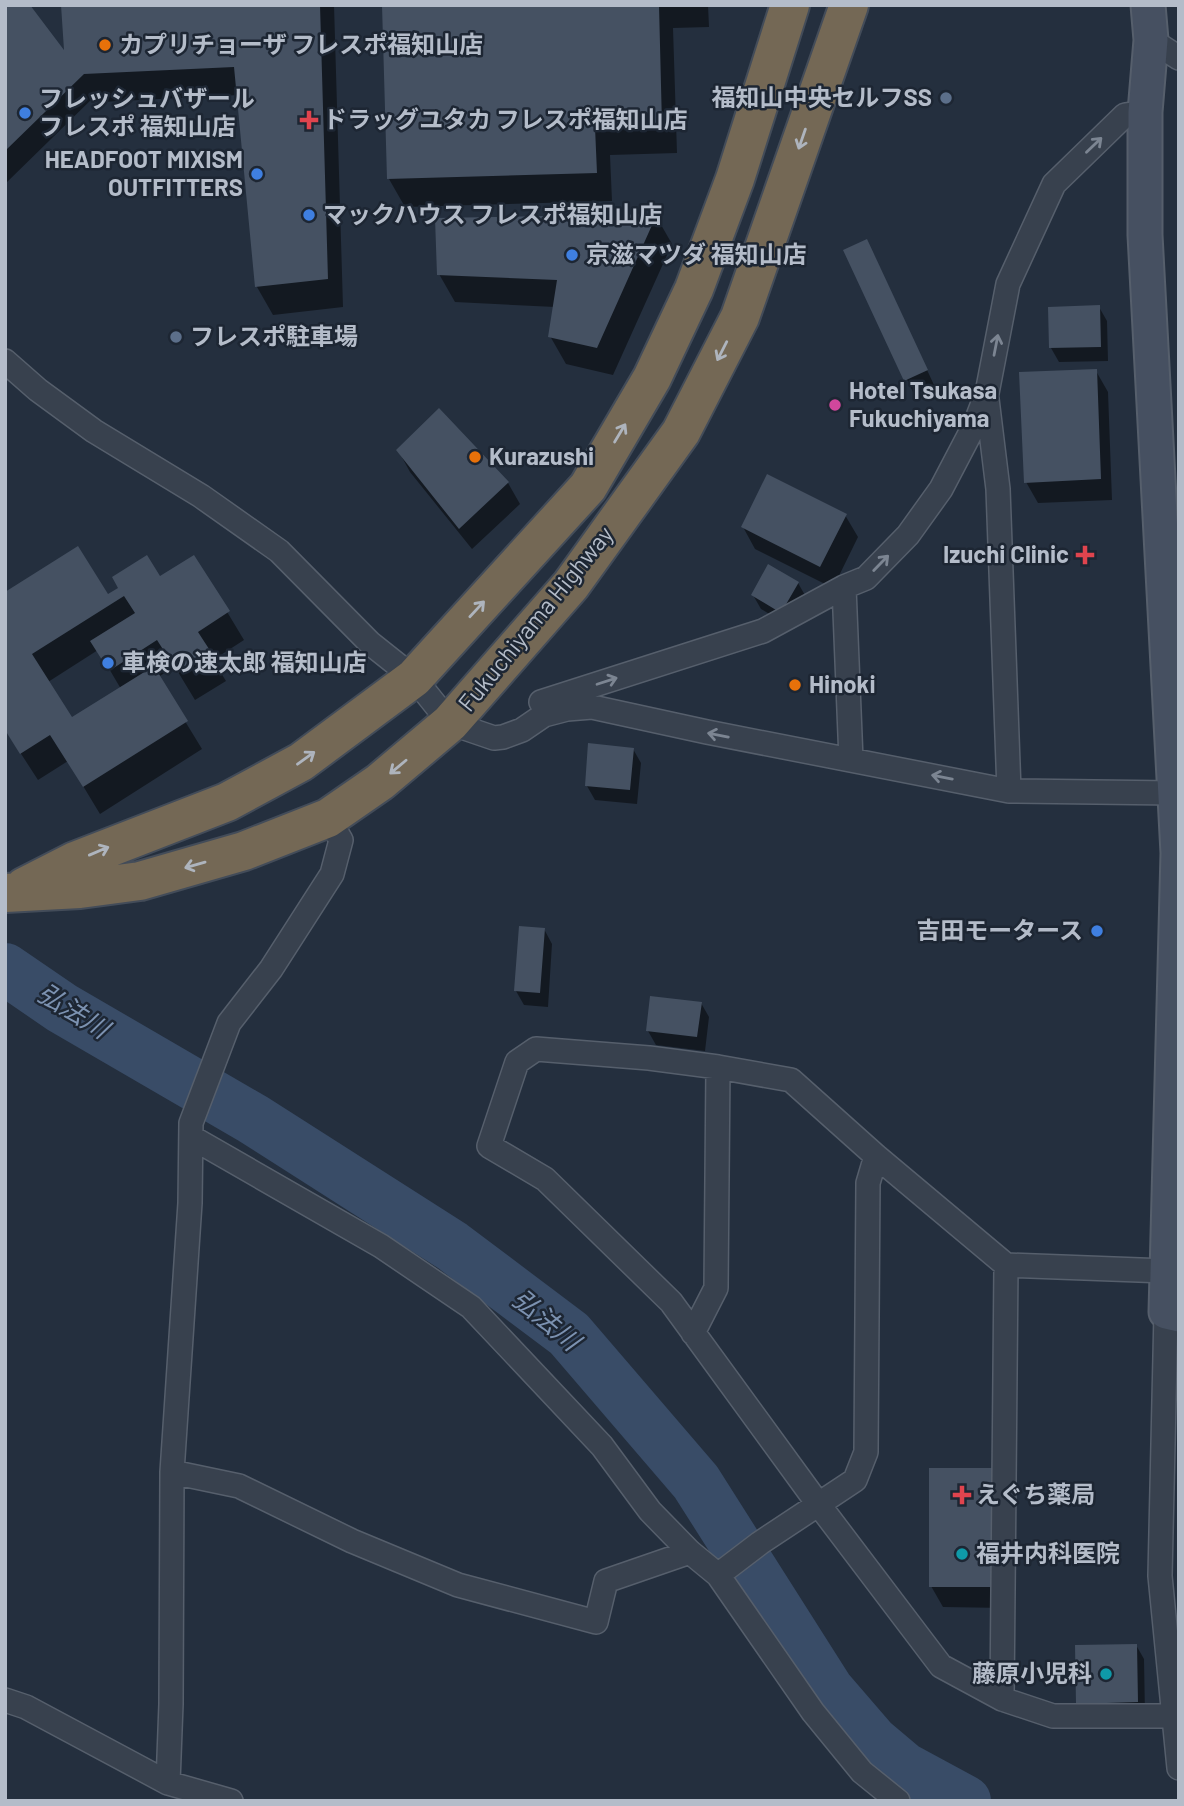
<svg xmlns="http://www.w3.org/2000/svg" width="1184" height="1806" viewBox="0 0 1184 1806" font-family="Barlow,'Noto Sans JP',sans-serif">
<rect width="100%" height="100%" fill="#242f3e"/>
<path fill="#0007" fill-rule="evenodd" d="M5 5 66 54 63 5H334L343 307 273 315 257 287 239 95 101 102 96 95 5 184Z
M384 5H708L709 27 673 28 677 153 610 155 612 201 405 207 389 179Z
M656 216 672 244 613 375 566 364 550 336 555 307 455 302 439 274 436 219Z
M846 251 874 255 934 385 914 394Z
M1099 307 1107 321 1108 361 1059 362 1051 348Z
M1096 371 1108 392 1112 500 1038 503 1026 482Z
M439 410 508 483 520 504 472 549 410 472 398 450Z
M845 515 858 537 833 588 755 549 743 527Z
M194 557 244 640 213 660 226 681 195 700 175 667 158 677 202 749 100 814 68 761 38 780 5 729V594L108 596 160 579ZM98 650 121 689 72 720 48 682Z
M798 583 806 597 789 626 761 609 753 595Z
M633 749 641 763 637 804 595 800 587 786Z
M544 929 552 944 548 1007 524 1005 516 991Z
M701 1003 709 1017 705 1051 656 1045 648 1031Z
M931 1470 1005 1608 943 1607 931 1586Z
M1136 1645 1144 1659 1145 1716 1086 1717 1078 1703Z"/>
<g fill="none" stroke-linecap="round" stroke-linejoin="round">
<path stroke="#394c67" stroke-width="52" d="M5 969 62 1008 253 1119 452 1246 569 1334 696 1482 828 1690 872 1741 904 1768 965 1801"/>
</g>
<path fill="#455162" d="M5 5H30L64 50 61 5H320L328 279 255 287 234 67 84 74 5 151Z
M382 5H659L662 125 595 127 597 173 387 179Z
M657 214 597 348 548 337 557 280 437 275 435 218Z
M867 239 928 370 904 381 843 250Z
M1100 305 1101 347 1049 348 1048 307Z
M1097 369 1101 479 1024 483 1019 372Z
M439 408 509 482 459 529 396 450Z
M767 474 847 514 820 567 741 527Z
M78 546 108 594 118 588 112 577 147 555 160 576 194 555 230 611 198 632 211 652 178 673 157 640 109 671 90 641 135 613 124 596 32 654 72 717 154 666 188 721 83 787 50 735 20 754 5 730V592Z
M768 564 799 582 781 613 751 595Z
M588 743 634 748 630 790 585 786Z
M519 926 545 928 540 993 514 991Z
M650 996 702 1002 697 1037 646 1031Z
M929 1468H994V1587H929Z
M1137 1644 1138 1702 1076 1704 1075 1645Z"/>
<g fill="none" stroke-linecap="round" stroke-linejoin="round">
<g stroke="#565f6c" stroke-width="26">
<path id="street" d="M1151 40 1179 58
M5 361 38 390 94 431 201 496 279 551 370 643 414 678 450 723 494 738 503 737 522 730 544 715 567 709 592 707 707 732 1009 791 1174 793
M987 399 998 489 1009 791
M844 587 851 760
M541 702 763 631 844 587 866 578 908 535 941 489 975 424 987 393 1008 284 1054 184 1125 115 1145 112
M191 1137 381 1246 471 1307 602 1446 650 1511 690 1552 718 1575 813 1712 862 1772 898 1801
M1166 1271 1006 1265 876 1156 791 1080 718 1067 649 1058 536 1049 517 1062 489 1146 545 1179 671 1302 816 1501 941 1666 1002 1699 1053 1716H1172
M1166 1312 1160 1576 1179 1768
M693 1333 716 1288 718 1067
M172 1472 239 1486 352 1541 458 1585 596 1622 606 1581 690 1552
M718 1575 760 1543 855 1480 866 1452 868 1183 876 1156
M1002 1699 1006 1265
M5 1700 26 1707 168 1783 231 1801
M168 1783 171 1704 172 1472 190 1203 191 1123 229 1023 271 969 332 874 341 840 328 818"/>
</g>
<g stroke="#565f6c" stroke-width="37">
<path id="secondary" d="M1148 5 1151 40 1145 112V235L1178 853 1166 1312 1179 1315"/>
</g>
<g stroke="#434c59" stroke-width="42">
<path id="highway" d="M24 887 75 861 227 802 301 762 414 678 588 487 652 378 694 289 735 179 790 5
M5 893 80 889 140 881 244 851 328 818 380 782 450 723 571 585 681 432 740 317 849 5"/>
</g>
<use href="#street" stroke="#38414e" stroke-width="23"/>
<use href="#secondary" stroke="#465061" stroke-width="33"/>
<use href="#highway" stroke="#746855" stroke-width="38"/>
</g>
<defs><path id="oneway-shaft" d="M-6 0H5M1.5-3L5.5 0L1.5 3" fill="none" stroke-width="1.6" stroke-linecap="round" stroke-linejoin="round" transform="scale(1.75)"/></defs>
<g stroke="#aeb4bd">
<use href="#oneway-shaft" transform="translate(802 139) rotate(109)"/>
<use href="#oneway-shaft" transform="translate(722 351) rotate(117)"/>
<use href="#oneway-shaft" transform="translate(620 433) rotate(-59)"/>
<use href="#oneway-shaft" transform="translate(477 609) rotate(-47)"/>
<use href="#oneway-shaft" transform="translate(306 758) rotate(-36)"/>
<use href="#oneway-shaft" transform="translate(398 767) rotate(140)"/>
<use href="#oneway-shaft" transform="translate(99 851) rotate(-23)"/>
<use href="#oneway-shaft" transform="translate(195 865) rotate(164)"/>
</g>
<g stroke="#7c8592">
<use href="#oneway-shaft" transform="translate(1094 145) rotate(-44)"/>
<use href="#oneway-shaft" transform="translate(996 345) rotate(-79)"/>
<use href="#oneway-shaft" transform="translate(881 563) rotate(-46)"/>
<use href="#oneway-shaft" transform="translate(607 681) rotate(-18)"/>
<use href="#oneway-shaft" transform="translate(718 735) rotate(-169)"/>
<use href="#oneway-shaft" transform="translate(942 777) rotate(-169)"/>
</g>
<g fill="#e8710a" stroke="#1d2633" stroke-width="2.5">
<circle cx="105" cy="45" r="7"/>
<circle cx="475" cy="457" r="7"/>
<circle cx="795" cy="685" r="7"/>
</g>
<g fill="#5c6f8a" stroke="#1d2633" stroke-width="2.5">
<circle cx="946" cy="98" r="7"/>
<circle cx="176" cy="337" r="7"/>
</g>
<g fill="#3f7fe0" stroke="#1d2633" stroke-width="2.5">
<circle cx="25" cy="113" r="7"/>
<circle cx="257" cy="174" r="7"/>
<circle cx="309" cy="215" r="7"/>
<circle cx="572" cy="255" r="7"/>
<circle cx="108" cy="663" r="7"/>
<circle cx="1097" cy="931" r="7"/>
</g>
<g fill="#e0444e" stroke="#1d2633" stroke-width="2.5">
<path d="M305.5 109.5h7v7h7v7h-7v7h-7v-7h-7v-7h7z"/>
<path d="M1081.5 544.5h7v7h7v7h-7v7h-7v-7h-7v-7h7z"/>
<path d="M958.5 1484.5h7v7h7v7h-7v7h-7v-7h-7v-7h7z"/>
</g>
<circle fill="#d1479c" stroke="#1d2633" stroke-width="2.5" cx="835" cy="405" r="7"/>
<g fill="#0f9aa8" stroke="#1d2633" stroke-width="2.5">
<circle cx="962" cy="1554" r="7"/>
<circle cx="1106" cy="1674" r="7"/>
</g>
<g text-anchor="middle" stroke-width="5" stroke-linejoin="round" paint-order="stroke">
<g font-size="24" font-weight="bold" fill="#b4bcc9" stroke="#1d2633" text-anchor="start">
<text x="119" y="53">カプリチョーザ フレスポ福知山店</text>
<text x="932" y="106" text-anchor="end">福知山中央セルフSS</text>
<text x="39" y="107">フレッシュバザール<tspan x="39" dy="28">フレスポ 福知山店</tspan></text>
<text x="323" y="128">ドラッグユタカ フレスポ福知山店</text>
<text x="243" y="168" text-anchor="end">HEADFOOT MIXISM<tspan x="243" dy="28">OUTFITTERS</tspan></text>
<text x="323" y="223">マックハウス フレスポ福知山店</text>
<text x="586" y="263">京滋マツダ 福知山店</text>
<text x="190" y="345">フレスポ駐車場</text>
<text x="849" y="399">Hotel Tsukasa<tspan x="849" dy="28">Fukuchiyama</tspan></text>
<text x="489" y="465">Kurazushi</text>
<text x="1069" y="563" text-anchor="end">Izuchi Clinic</text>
<text x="122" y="671">車検の速太郎 福知山店</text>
<text x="809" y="693">Hinoki</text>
<text x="1083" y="939" text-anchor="end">吉田モータース</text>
<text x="976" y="1503">えぐち薬局</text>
<text x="976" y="1562">福井内科医院</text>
<text x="1092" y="1682" text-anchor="end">藤原小児科</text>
</g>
<g font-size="24" fill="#b4bcc9" stroke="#1d2633">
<text transform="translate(536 619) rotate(-51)" y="8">Fukuchiyama Highway</text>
</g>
<g font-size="26" font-style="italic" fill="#7c92b1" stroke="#1d2633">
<text transform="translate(73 1011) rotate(32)" y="9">弘法川</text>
<text transform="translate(546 1320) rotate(40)" y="9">弘法川</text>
</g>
</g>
<rect width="1184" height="1806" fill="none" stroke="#b4bcc9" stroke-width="14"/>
</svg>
